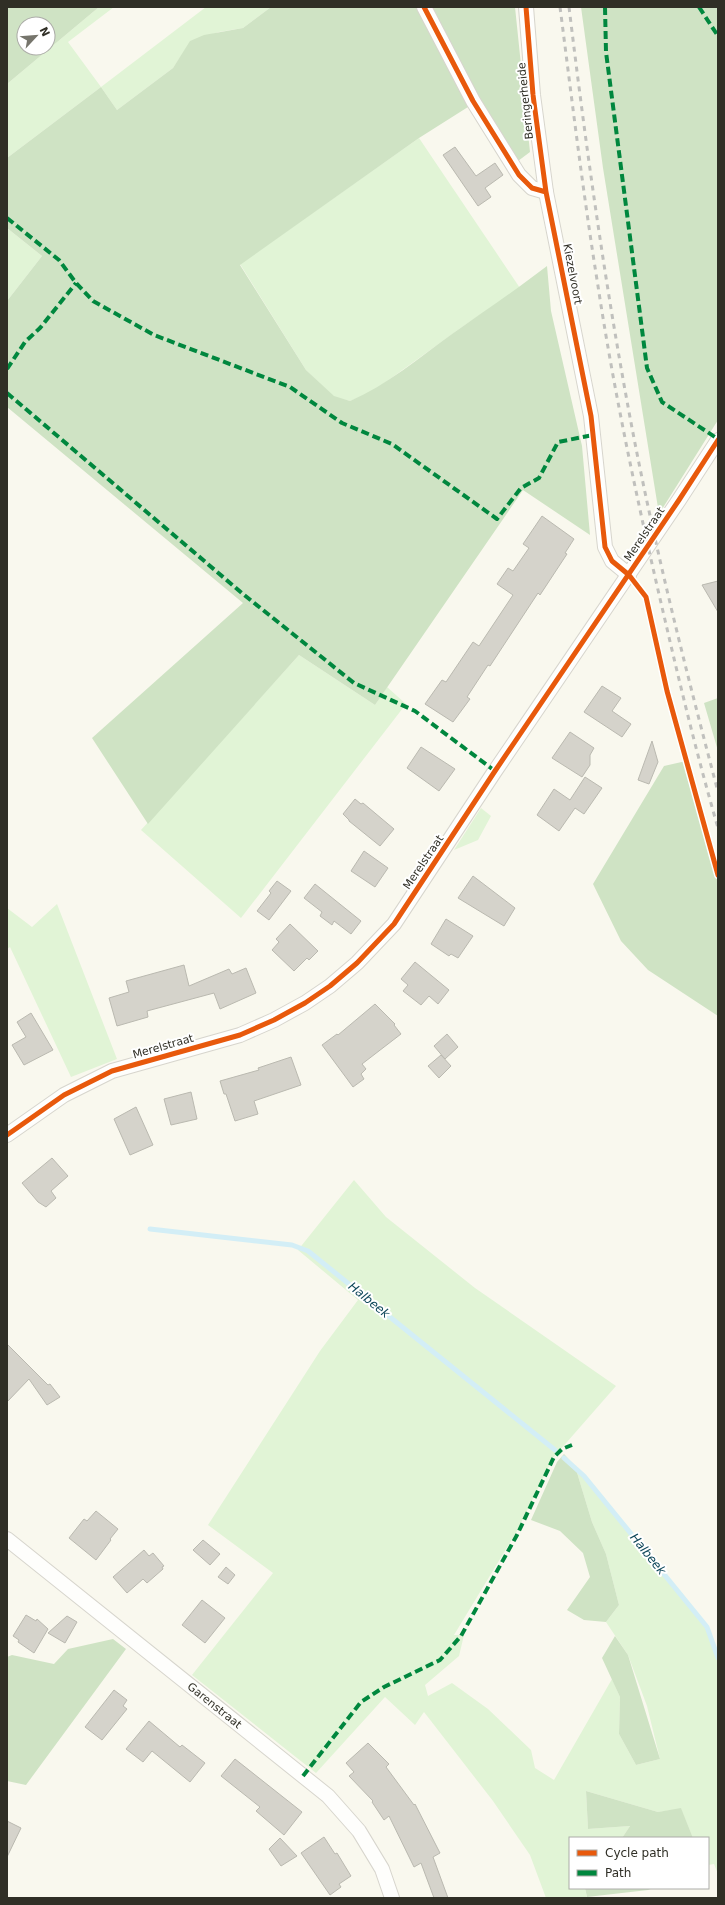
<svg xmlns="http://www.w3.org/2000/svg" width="725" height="1905" viewBox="0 0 725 1905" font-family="'DejaVu Sans',sans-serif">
<rect width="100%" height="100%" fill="#f9f8ee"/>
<path fill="#e1f4d6" d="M99 7H114L68 42 101 87 206 7H271L243 28 219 32 191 41 173 68 117 110 101 87 7 158V84Z
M419 138 520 288 462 327 372 392 350 401 334 397 306 370 240 264Z
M7 228 42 256 7 301Z
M299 655 375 705 387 687 406 704 241 918 141 830Z
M481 808 491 816 478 840 454 850Z
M57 904 117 1059 71 1077 10 947 7 949V908L32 927Z
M354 1180 386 1217 475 1288 616 1386 553 1458 517 1531 454 1635H464L459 1656 425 1685 428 1696 452 1683 488 1709 531 1750 535 1768 554 1780 612 1679 620 1697 619 1734 636 1765 660 1759 647 1706 628 1655 606 1622 619 1605 606 1554 592 1522 575 1466 689 1602 709 1631 718 1658V1874L714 1864 708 1865V1838H693L681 1809 658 1812 586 1791 588 1829 630 1826 622 1838H570V1888H585L587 1898H546L530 1855 493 1801 424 1712 415 1725 385 1697 316 1773 192 1675 273 1573 208 1525 320 1351 358 1300 298 1250Z"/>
<path fill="#cfe3c4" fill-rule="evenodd" d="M7 7H99L7 84ZM24 24H48V48H24Z
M271 7H416L424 20 468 107 419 138 240 265 306 370 334 396 350 401C387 385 419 358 452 334 484 311 516 290 547 266L551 311 582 446 590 535 523 490 375 705 299 655 148 824 92 738 243 603 7 407V301L42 256 7 228V158L101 87 117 110 173 68 190 41 204 35 243 28Z
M432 7H515L530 152 518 161 479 101Z
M581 7H718V420L659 514 603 168Z
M718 698V751L704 703Z
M686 761 718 869V1016L648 970 621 941 593 884 664 766Z
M564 1454 575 1466 592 1522 606 1554 619 1605 606 1622 584 1620 567 1610 590 1577 583 1553 560 1531 531 1520 557 1462Z
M615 1636 628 1655 660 1759 636 1765 619 1734 620 1697 602 1658Z
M113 1639 126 1649 26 1785 7 1781V1657L12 1655 54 1664 68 1649Z
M586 1791 658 1812 681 1808 693 1838H622L630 1826 588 1829Z
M585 1888H653L648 1890 587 1897Z"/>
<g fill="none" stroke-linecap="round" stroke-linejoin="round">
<path stroke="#d3eef6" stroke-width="5" d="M150 1229 292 1245 308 1251 555 1450
M564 1458 584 1476 707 1627 718 1658"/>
</g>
<path fill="#d5d3cb" stroke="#bab9b0" d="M455 147 476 176 495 163 503 175 485 188 491 197 478 206 443 155Z
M542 516 574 539 565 553 567 554 540 595 538 593 490 666 488 665 467 697 470 699 453 722 425 704 442 680 446 682 473 642 479 646 513 595 497 584 508 568 513 571 529 548 523 544Z
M718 581V612L702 585Z
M602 686 621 698 612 711 631 724 622 737 584 712Z
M570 732 594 748 590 755V765L582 777 552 758Z
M652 741 658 762 649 784 638 780Z
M421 747 455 769 439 791 407 768Z
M585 777 602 788 584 814 575 808 559 831 537 815 554 789 570 800Z
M355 799 361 804 363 803 394 829 380 846 349 821V820L343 814Z
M364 851 388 868 375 887 351 871Z
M473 876 515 908 504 926 458 898Z
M277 881 291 891 269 920 257 911 271 893 269 891Z
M315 884 361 921 351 934 334 921 332 925 320 916 322 912 304 898Z
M446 919 473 936 458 958 451 954 449 956 431 944Z
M290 924 318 951 309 960 307 958 294 971 272 950 279 942 276 939Z
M415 962 449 990 438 1004 429 996 421 1005 403 991 408 985 401 979Z
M184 965 189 986 229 969 232 974 246 968 256 993 220 1009 214 993 147 1011 148 1017 117 1026 109 998 129 992 126 981Z
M375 1004 395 1024 394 1025 401 1034 362 1064 366 1069 361 1074 364 1079 353 1087 322 1045 337 1034 338 1035Z
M31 1013 53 1050 24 1065 12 1045 26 1037 17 1022Z
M447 1034 458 1047 445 1059 434 1046Z
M441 1055 451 1066 439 1078 428 1066Z
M291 1057 301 1085 254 1101 258 1114 235 1121 226 1094H224L220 1081 259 1070 258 1068Z
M191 1092 197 1119 171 1125 164 1099Z
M136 1107 153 1145 130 1155 114 1119Z
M52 1158 68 1176 51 1191 56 1198 46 1207 38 1202 22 1183Z
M7 1344 48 1385 50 1384 60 1397 47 1405 29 1379 7 1402Z
M96 1511 118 1529 110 1539 111 1540 96 1560 69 1538 84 1519 87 1521Z
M203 1540 220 1554 210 1565 193 1550Z
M144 1550 149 1556 153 1553 164 1566 162 1567 163 1569 147 1583 143 1579 127 1593 113 1577Z
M226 1567 235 1575 228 1584 218 1577Z
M202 1600 225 1618 205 1643 182 1625Z
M26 1615 36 1621 37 1619 48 1629 34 1653 18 1642 19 1640 13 1636Z
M67 1616 77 1622 65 1643 48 1633Z
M114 1690 127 1700 123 1706 127 1709 102 1740 85 1727Z
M149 1721 180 1747 182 1745 205 1763 190 1782 152 1751 143 1762 126 1749Z
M368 1743 389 1764 386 1767 414 1805 415 1804 440 1853 433 1857 448 1898H434L421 1863 414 1867 389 1816 384 1820 372 1802 373 1801 349 1776 354 1772 346 1763Z
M235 1759 302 1812 284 1835 256 1811 260 1807 221 1776Z
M7 1821 21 1828 7 1857Z
M324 1837 335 1854 337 1853 351 1876 339 1884 341 1887 330 1895 301 1853Z
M280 1838 297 1856 281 1866 269 1849Z"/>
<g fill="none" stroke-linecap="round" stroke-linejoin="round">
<g stroke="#d7d5cd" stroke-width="16">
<g id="street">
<path d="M424 7 473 101 519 175 532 188 546 192"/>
<path d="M526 7 533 95 546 192 591 416 605 547 612 561 629 575"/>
<path d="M7 1135 64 1095 112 1071 240 1035 274 1020 305 1003 330 986 357 963 394 924 495 771 679 500 718 440"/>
<path id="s1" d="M7 1539 328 1796 359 1831 382 1869 392 1898"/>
</g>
</g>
<use href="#street" stroke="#fefefc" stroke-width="14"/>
<path stroke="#c0c0bd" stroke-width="3" stroke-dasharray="5 5" stroke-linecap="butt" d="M560 7C572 100 583 193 598 286 615 398 639 509 665 620 681 689 698 759 718 828
M569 7C585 139 603 270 627 401 651 533 684 663 718 792"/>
<path stroke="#00873e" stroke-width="4" stroke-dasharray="8 4" stroke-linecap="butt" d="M605 7 606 52 647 368 662 402 718 439
M699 7 718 36
M7 218 59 260 76 283 93 301 154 335 290 387 342 423 392 444 497 519 521 488 539 478 558 442 593 435
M7 369 25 342 40 328 76 283
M7 393 243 594 354 683 415 711 495 771
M303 1776 361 1702 384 1687 440 1660 461 1636 517 1535 554 1457 562 1449 572 1445"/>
<g stroke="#fff" stroke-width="8">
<path id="cycleway" d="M424 7 473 101 519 175 532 188 546 192
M526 7 533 95 546 192 591 416 605 547 612 561 629 575 646 597 667 691 718 875
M7 1135 64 1095 112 1071 240 1035 274 1020 305 1003 330 986 357 963 394 924 495 771 679 500 718 440"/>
</g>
<use href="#cycleway" stroke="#e8590c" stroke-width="5"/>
</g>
<g text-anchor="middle" stroke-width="4" stroke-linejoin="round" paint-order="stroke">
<g font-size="11" fill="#302f26" stroke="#fff">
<text transform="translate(525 101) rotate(-96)" y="4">Beringerheide</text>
<text transform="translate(573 274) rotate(79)" y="4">Kiezelvoort</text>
<text transform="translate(644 534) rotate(-56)" y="4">Merelstraat</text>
<text transform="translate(423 862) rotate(-56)" y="4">Merelstraat</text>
<text transform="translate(163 1046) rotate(-16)" y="4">Merelstraat</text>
<text dy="4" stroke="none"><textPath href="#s1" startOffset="266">Garenstraat</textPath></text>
</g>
<g font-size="12" font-style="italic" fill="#0e475a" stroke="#fff">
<text transform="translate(369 1300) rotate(39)" y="4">Halbeek</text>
<text transform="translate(648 1554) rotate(51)" y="4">Halbeek</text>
</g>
</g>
<rect width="725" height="1905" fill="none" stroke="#302f26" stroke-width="16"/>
<rect x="569" y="1837" width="140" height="52" fill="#ffffff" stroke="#acaca8"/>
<rect x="577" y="1850" width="20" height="6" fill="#e8590c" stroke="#acaca8"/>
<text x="605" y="1857" font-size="12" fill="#302f26">Cycle path</text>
<rect x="577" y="1870" width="20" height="6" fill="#00873e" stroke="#acaca8"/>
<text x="605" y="1877" font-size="12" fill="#302f26">Path</text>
<g transform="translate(36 36) rotate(64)"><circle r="19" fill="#ffffff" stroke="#acaca8"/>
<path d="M0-3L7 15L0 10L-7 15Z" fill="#76756c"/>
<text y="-6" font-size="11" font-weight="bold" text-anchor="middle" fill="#302f26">N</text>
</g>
</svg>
